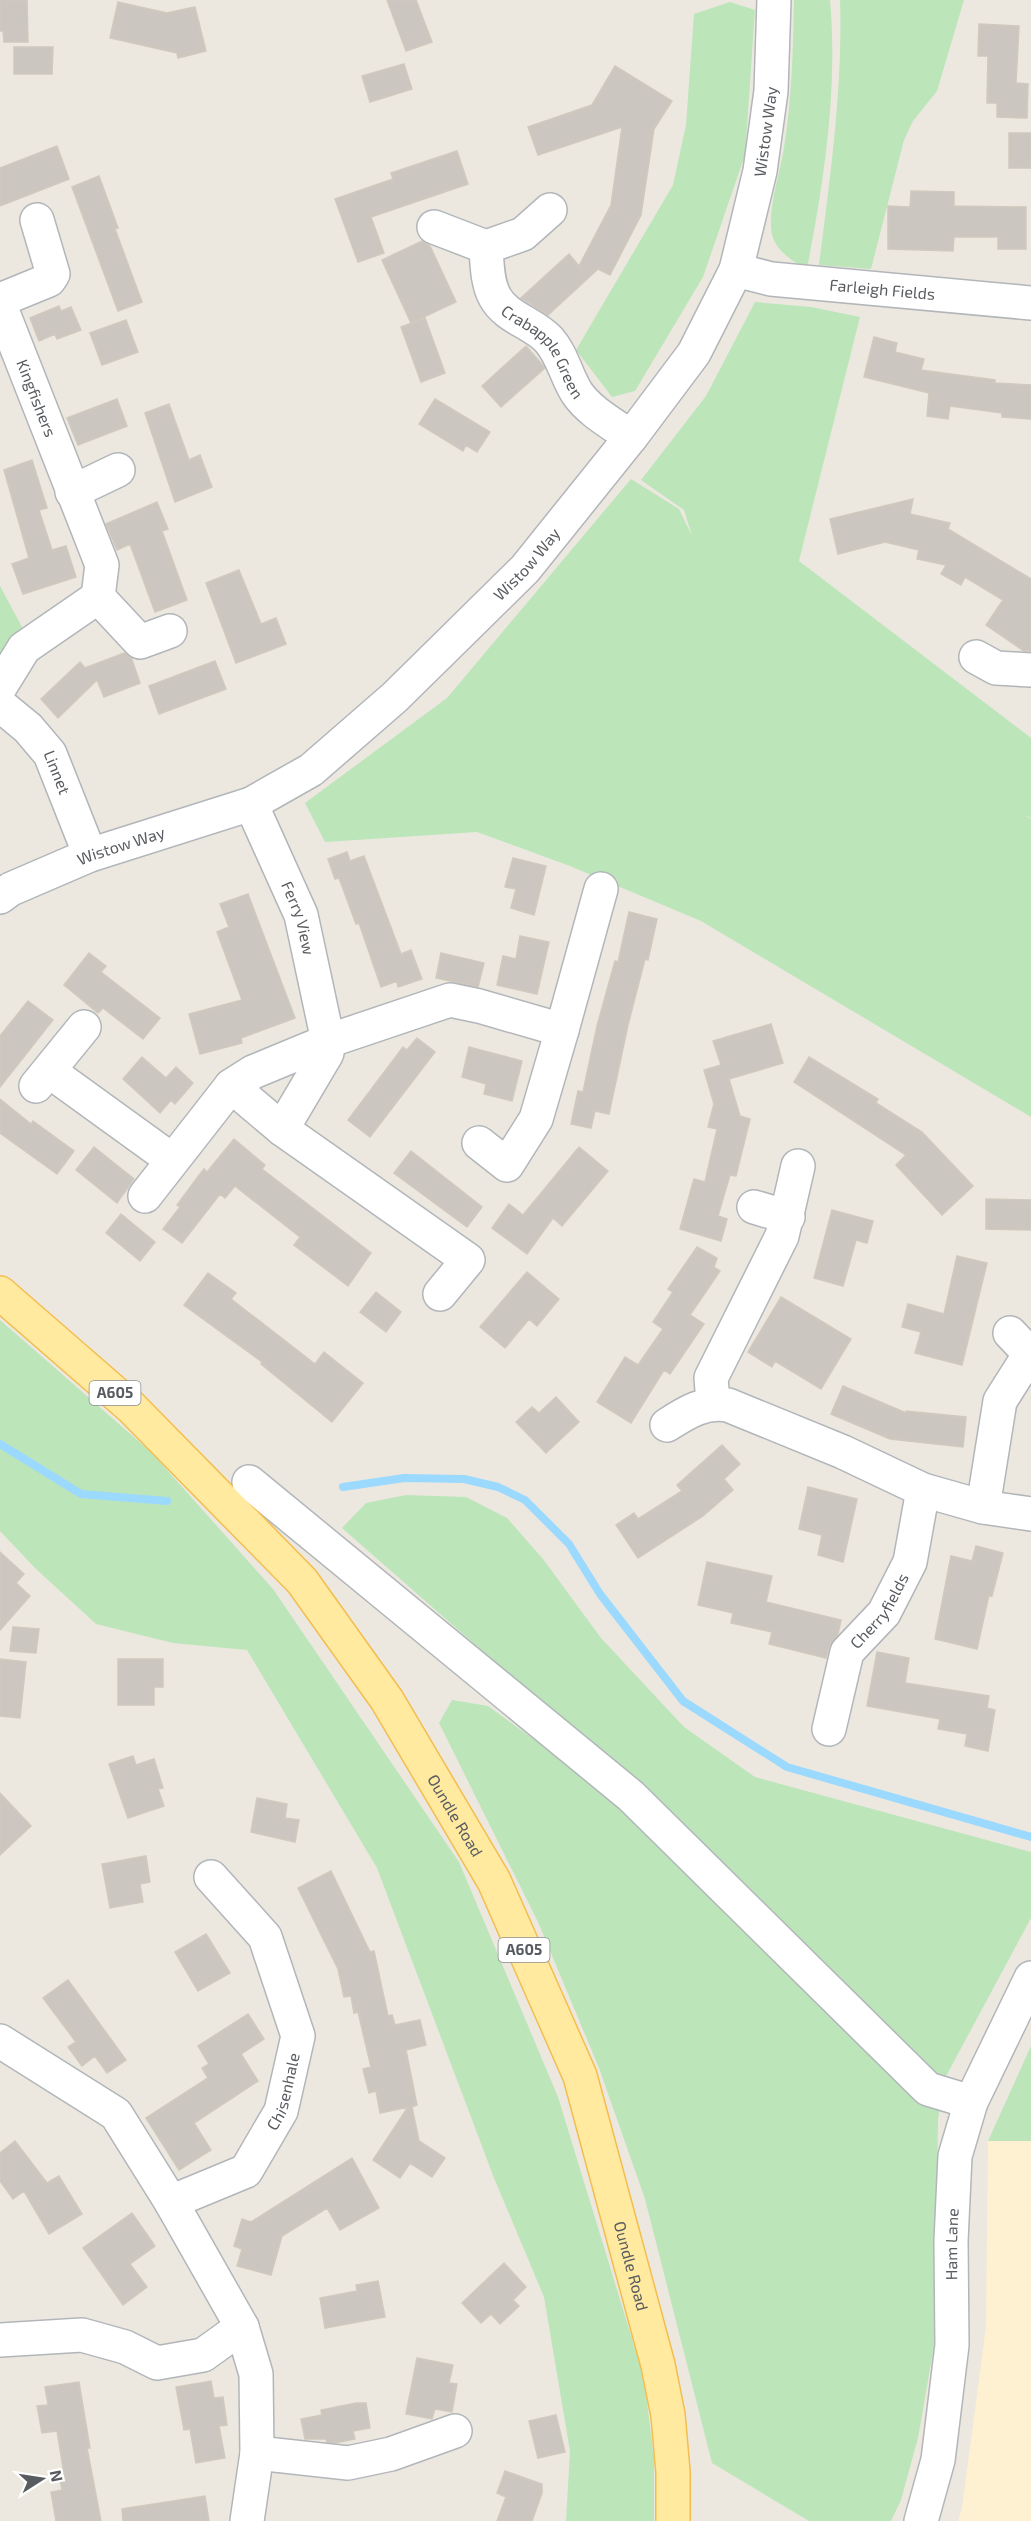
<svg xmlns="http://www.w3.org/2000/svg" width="1031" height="2521" viewBox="0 0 1031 2521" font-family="'Exo 2',sans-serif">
<rect width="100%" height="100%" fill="#ece8df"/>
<path fill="#fef1d1" d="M988 2141H1031V2521H958L962 2508 986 2327Z"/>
<path fill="#bce5ba" d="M794 0H830C838 91 824 180 807 269 790 260 771 248 771 226 770 201 780 173 784 148 792 99 793 49 794 0Z
M840 0H964L937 91 913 121 904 140 871 269 819 265C830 177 843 89 840 0Z
M730 2 755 10 745 155 703 277 635 391 612 397 576 350 673 185 686 125 694 14Z
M755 302 811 307 860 317 799 561 1031 738V818L1024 814 1031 819V1117L701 921 570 866 477 832 325 842 305 803 447 698 631 479 679 509 692 536 684 510 641 480 706 396Z
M0 586 22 627 0 655Z
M0 1320 151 1452 273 1589 459 1862 558 2097 644 2378 654 2459V2521H566L570 2451 544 2297 494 2178 377 1868 247 1650 173 1643 96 1624 35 1568 0 1531Z
M406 1495 466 1497 507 1518 543 1559 601 1638 684 1727 755 1777 1031 1852V1918L944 2080 938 2119 936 2250 939 2317 918 2438 901 2500 891 2521H809L712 2463 645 2199 599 2068 538 1922 439 1723 452 1700 488 1706 532 1738 552 1712 342 1528 366 1503Z
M1031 2046V2141H988Z"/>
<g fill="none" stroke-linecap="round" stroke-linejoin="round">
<path stroke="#9bd9ff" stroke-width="8" d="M0 1444 81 1494 167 1501
M343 1487 404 1478 464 1479 498 1487 525 1500 569 1544 600 1594 683 1701 787 1767 1031 1837"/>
</g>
<path fill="#cbc6c0" stroke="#d0c9bd" stroke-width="1.5" d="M0 0H27L28 42H4L3 31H0Z
M387 0H416L432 42 406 51Z
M118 2 167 13 195 7 206 51 178 58 177 53 110 38Z
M979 24 1019 26 1016 83 1028 84 1027 118 997 117V103H987L988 56H978Z
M14 47H53L52 74H14Z
M404 64 412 89 370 102 362 76Z
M615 66 672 101 654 129 641 215 610 275 598 269 548 315 521 298 569 254 579 266 611 205 622 127 538 155 528 127 592 105Z
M1009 133H1031V168H1009Z
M57 146 69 179 0 206V168Z
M457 151 468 184 371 217 384 253 358 262 335 199 393 179 391 173Z
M99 176 118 228 115 229 142 302 118 311 72 187Z
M911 191 954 192V206L1026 207V249H998V237H954L953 251 888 249V206L910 207Z
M422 241 430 246 456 302 411 323 382 260Z
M59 306 61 311 71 307 81 330 57 339 55 334 39 341 30 318Z
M425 318 445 373 421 382 401 327Z
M126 320 138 352 102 365 90 333Z
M874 337 897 343 895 352 924 359 921 370 995 380V383L1031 385V419L1002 417V413L950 406 948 419 927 416 929 393 864 377Z
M526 346 545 368 501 407 482 386Z
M117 399 127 426 78 445 67 418Z
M435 399 490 432 477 452 466 445 463 451 419 424Z
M169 404 189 460 200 455 212 487 175 502 145 413Z
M32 460 47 508 39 510 52 550 66 546 76 577 23 594 12 564 29 558 4 470Z
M913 499 910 514 950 523 948 529 1031 579V651H1024L986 625 1003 600 965 577 961 585 941 574 946 565 917 559 919 550 885 542 838 554 830 519Z
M157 502 168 529 162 531 187 600 155 612 130 544 117 550 106 524Z
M239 570 261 624 276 618 286 644 236 663 206 583Z
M124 653 131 657 140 683 104 697 97 680 58 718 41 699 80 662 85 668Z
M215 661 226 689 159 714 149 686Z
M347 852 350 861 364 856 401 954 411 950 422 979 398 987 397 981 381 987 359 923 356 924 339 878 335 879 328 859Z
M513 858 546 866 534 915 511 908 516 889 505 887Z
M248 894 295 1018 241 1038 242 1043 200 1054 189 1014 242 1000 217 932 229 927 220 904Z
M629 912 657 919 648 960 645 959 628 1025 609 1114 595 1111 591 1128 571 1124 578 1091 583 1092 597 1026 615 961 618 962Z
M520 936 549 942 537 994 497 985 503 956 516 959Z
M89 953 106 966 101 972 160 1018 143 1039 103 1008 98 1013 64 985Z
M441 953 484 963 478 987 436 978Z
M28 1001 53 1020 0 1087V1036Z
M771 1024 783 1063 729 1079 740 1116 750 1119 736 1176 730 1175 718 1216 727 1219 721 1241 680 1229 694 1179 705 1182 717 1129 708 1127 714 1104 704 1070 721 1065 713 1041Z
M417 1038 435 1052 370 1137 348 1120 403 1047 407 1050Z
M469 1047 522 1061 512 1101 484 1094 486 1084 462 1077Z
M142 1057 166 1078 176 1067 193 1083 175 1104 171 1100 160 1113 123 1079Z
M809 1057 878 1099 876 1103 922 1132 973 1186 942 1215 896 1165 906 1155 794 1082Z
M0 1099 31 1124 33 1121 74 1151 57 1174 0 1133Z
M234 1139 265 1165 262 1169 371 1253 348 1286 294 1245 300 1237 235 1186 225 1198 220 1194 182 1243 163 1229 180 1207 177 1205 197 1178 204 1169 207 1172Z
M94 1147 134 1179 117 1203 76 1170Z
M579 1147 608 1171 562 1226 553 1218 527 1254 492 1228 509 1204 523 1215Z
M411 1151 482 1207 467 1227 394 1173Z
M986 1199 1031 1200V1230L986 1229Z
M832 1210 873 1221 867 1243 856 1240 843 1286 814 1278Z
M121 1214 155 1242 140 1261 106 1233Z
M697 1247 717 1258 714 1267 720 1271 690 1315 704 1324 670 1374 664 1370 631 1423 597 1402 625 1357 638 1365 663 1329 653 1322 673 1292 668 1289Z
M957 1256 987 1263 962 1365 915 1353 921 1332 902 1327 908 1304 944 1314Z
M527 1272 559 1299 537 1326 529 1319 505 1348 480 1327Z
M208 1273 236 1293 231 1299 315 1364 324 1352 363 1383 332 1422 261 1364 262 1362 184 1305Z
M376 1292 401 1312 386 1332 360 1312Z
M781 1297 851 1339 821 1389 775 1361 772 1367 748 1352Z
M843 1386 906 1413V1411L966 1417 963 1447 890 1439 831 1414Z
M556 1397 579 1422 546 1453 516 1422 532 1407 539 1413Z
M722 1445 740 1464 724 1479 733 1490 703 1516 638 1558 616 1525 634 1513 638 1519 682 1491 677 1485Z
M808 1487 857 1499 843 1562 818 1555 822 1535 799 1529Z
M976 1546 1003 1553 992 1596 989 1595 977 1649 935 1639 951 1556 972 1561Z
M0 1552 24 1574 16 1583 30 1596 0 1630Z
M707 1562 772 1576 766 1602 841 1620 838 1634 829 1647 826 1658 769 1644 772 1632 731 1623 733 1613 698 1605Z
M13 1627 39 1629 36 1653 10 1651Z
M877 1652 909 1658 905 1683 989 1696 987 1708 995 1710 988 1751 965 1746 967 1734 938 1729 940 1719 867 1706Z
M0 1659 26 1662 20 1718 0 1716Z
M118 1659H163V1687H154V1705H118Z
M133 1756 136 1765 154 1759 163 1788 158 1789 164 1806 128 1818 109 1764Z
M0 1793 31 1826 0 1855Z
M257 1798 287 1804 285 1818 299 1820 295 1842 251 1832Z
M146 1856 150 1882 140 1884 143 1902 110 1908 102 1864Z
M331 1871 370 1952 374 1951 388 2016 392 2015 395 2025 420 2020 426 2045 406 2050 417 2105 412 2107 419 2141 445 2158 432 2177 410 2163 400 2178 373 2160 408 2107 380 2113 376 2091 369 2093 363 2069 371 2067 358 2012 354 2013 351 1996 344 1997 338 1969 298 1888Z
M206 1934 230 1973 198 1991 175 1952Z
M68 1980 126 2060 107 2073 95 2056 82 2066 68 2047 76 2042 43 1998Z
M248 2014 264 2039 241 2054 258 2081 194 2123 211 2150 179 2170 146 2118 208 2078 202 2068 209 2064 198 2046Z
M15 2141 47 2183 59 2176 82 2214 49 2234 24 2191 13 2199 0 2181V2153Z
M352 2158 379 2208 340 2230 327 2208 282 2236 271 2275 237 2266 242 2249 234 2246 242 2219 251 2222Z
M132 2213 155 2246 130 2264 147 2287 123 2305 83 2248Z
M504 2263 526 2287 513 2300 519 2306 500 2324 491 2314 481 2323 462 2303Z
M378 2281 385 2317 325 2328 320 2298 357 2291 356 2285Z
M417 2358 453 2365 449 2383 457 2384 452 2412 435 2409 432 2419 406 2414Z
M211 2381 214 2398 223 2397 227 2425 219 2426 225 2458 196 2463 190 2429 184 2430 176 2387Z
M79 2382 90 2448H87L101 2521H56L51 2492 62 2490 59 2475 64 2474 57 2431 42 2433 37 2406 48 2405 45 2387Z
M356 2403H366L370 2428 353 2431 355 2439 335 2443 327 2442 326 2439H305L301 2419 322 2415 321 2410Z
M556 2415 565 2452 538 2458 529 2421Z
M505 2471 542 2484V2493L532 2521H497L506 2497 497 2493Z
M205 2496 209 2521H123L122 2509Z"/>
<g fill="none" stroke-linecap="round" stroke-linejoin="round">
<g stroke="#b2b6ba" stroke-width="36">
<g id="minor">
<path id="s1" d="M550 210 523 234 486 247C487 263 487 283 495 297 506 318 534 323 549 340 563 356 566 376 577 393 590 412 613 424 631 437"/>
<path d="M434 227 486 247"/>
<path id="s2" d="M736 270 771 279 1031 303"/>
<path d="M0 300 49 280 53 274 37 220"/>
<path id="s3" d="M0 305 102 565 98 597"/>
<path d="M72 492 118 470"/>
<path d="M976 657 996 668 1031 670"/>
<path d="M0 687 24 648 98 597 140 642 170 631"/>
<path id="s4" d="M0 705 28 728 50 754 90 855"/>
<path id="s5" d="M251 804 301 915 328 1041 450 1000 479 1006 562 1030 536 1119 507 1165 479 1143"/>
<path id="s6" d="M0 897 11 889 90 855 251 804 311 770 395 697 525 569 631 437 694 353 736 270 760 171 771 91 774 0"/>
<path d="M562 1030 601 889"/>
<path d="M49 1071 172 1160"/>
<path d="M36 1086 84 1027"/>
<path d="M231 1086 253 1072 328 1041 327 1053 282 1129"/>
<path d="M145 1196 231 1086 282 1129 468 1260 440 1294"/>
<path d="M754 1207 788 1217"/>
<path d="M1010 1333 1029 1353"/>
<path d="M713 1402 711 1378 782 1236 798 1166"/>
<path d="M667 1425C687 1412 705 1401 728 1405L843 1452 923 1490 983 1507 1031 1514"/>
<path d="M249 1482 631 1796 928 2089 971 2102"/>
<path d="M983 1507 1000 1401 1031 1352"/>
<path id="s7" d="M829 1729 847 1652 884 1613 910 1562 923 1490"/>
<path d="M0 2041 116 2114 171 2202 242 2327 256 2374 257 2453 247 2521"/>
<path id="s8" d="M171 2202 246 2171 281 2111 298 2036 265 1937 211 1877"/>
<path d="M0 2340 82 2335 125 2347 157 2363 203 2355 242 2327"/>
<path d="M257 2453 348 2463 391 2454 455 2431"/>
<path id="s9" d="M921 2521 938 2460 952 2345 951 2241 955 2156 971 2102 1031 1978"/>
</g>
</g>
<g stroke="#f4bd4f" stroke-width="36">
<g id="major">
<path id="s10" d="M0 1293 131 1407 302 1581 387 1700 494 1881 580 2076 658 2365 668 2415 673 2472V2521"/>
</g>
</g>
<use href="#minor" stroke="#fff" stroke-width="33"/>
<use href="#major" stroke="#ffeaa0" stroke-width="33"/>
</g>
<g text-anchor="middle" stroke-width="4.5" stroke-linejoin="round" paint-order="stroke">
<g fill="#fff" stroke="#8a8d90" stroke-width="1.5">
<rect x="89.5" y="1381" width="51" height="24" rx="4.5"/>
<rect x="498.5" y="1938" width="51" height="24" rx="4.5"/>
</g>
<g font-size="15" font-weight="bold" fill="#585c60">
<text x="115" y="1398">A605</text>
<text x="524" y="1955">A605</text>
</g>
<g font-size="16" fill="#585c60" stroke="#fff">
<text dy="6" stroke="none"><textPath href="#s6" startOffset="1140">Wistow Way</textPath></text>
<text dy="6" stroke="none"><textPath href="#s2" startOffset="148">Farleigh Fields</textPath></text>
<text dy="6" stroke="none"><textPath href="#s1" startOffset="201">Crabapple Green</textPath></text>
<text dy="6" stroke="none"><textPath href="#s3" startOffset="100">Kingfishers</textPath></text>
<text dy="6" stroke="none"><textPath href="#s6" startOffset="636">Wistow Way</textPath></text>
<text dy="6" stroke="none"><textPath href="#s4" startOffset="90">Linnet</textPath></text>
<text dy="6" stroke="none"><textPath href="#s6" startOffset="132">Wistow Way</textPath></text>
<text dy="6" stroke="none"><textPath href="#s5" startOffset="124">Ferry View</textPath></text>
<text dy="6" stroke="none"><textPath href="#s7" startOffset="132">Cherryfields</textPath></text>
<text dy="6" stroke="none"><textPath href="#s10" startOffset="698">Oundle Road</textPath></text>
<text dy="6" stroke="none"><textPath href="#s8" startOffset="170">Chisenhale</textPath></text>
<text dy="6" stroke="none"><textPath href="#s9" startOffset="280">Ham Lane</textPath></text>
<text dy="6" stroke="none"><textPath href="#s10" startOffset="1184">Oundle Road</textPath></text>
</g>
</g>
<g transform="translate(42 2479) rotate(78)" stroke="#ffffff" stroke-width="4.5" paint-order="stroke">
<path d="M0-4.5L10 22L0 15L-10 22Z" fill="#585c60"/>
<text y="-9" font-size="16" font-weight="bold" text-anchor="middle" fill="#585c60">N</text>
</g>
</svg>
